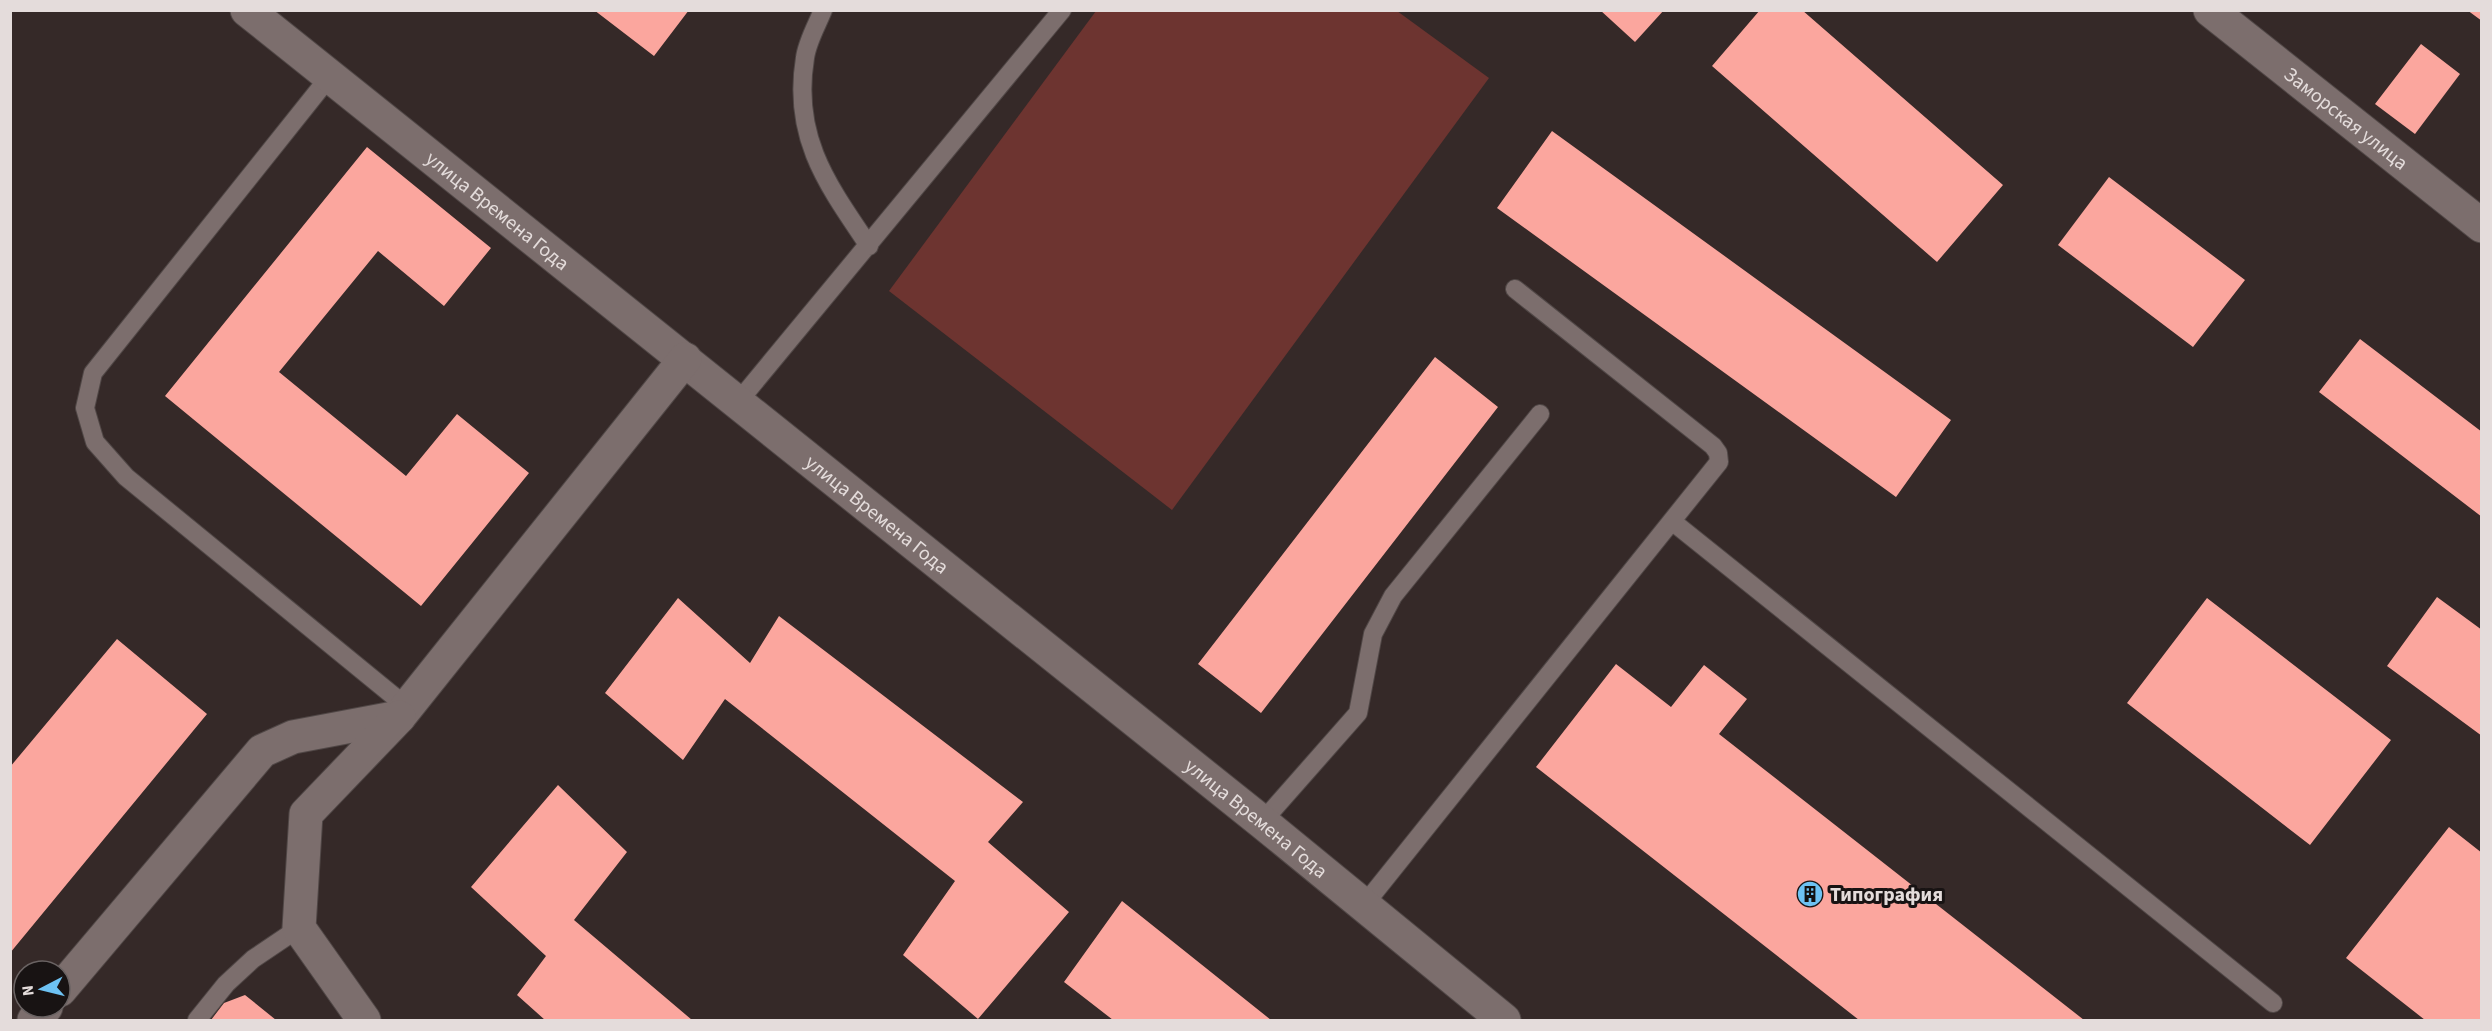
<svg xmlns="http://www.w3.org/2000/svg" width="2492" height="1031" viewBox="0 0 2492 1031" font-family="'Source Sans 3',sans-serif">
<rect width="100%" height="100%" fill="#352928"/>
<path fill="#6d3430" d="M1096 11H1397L1489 78 1172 510 889 291Z"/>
<path fill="#fba69e" d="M594 10H689L654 56Z
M1600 10H1664L1635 42Z
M1760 10H1802L2003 185 1937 262 1712 66Z
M2467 10H2482V21Z
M2421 44 2460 74 2415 134 2375 104Z
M1552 131 1951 420 1896 497 1497 208Z
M367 147 491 248 444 306 378 251 279 372 406 476 457 414 529 473 421 606 165 396Z
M2109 177 2245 280 2193 347 2058 245Z
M2360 339 2482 432V517L2319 392Z
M1435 357 1498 407 1261 713 1198 664Z
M2437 597 2482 630V736L2387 666Z
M678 598 750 663 779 616 1023 802 988 842 1069 912 978 1019 903 955 955 881 725 699 683 760 605 693Z
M2207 598 2391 740 2310 845 2127 703Z
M117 639 207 714 10 953V767Z
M1616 664 1671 707 1704 665 1747 699 1719 734 2084 1020H1859L1536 767Z
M558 785 627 852 574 920 692 1020H545L517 995 546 956 471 887Z
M2449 827 2482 853V1020H2425L2346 958Z
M1122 901 1271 1020H1113L1064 982Z
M245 995 276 1020H211L224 1003Z"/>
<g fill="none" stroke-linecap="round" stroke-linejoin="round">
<g stroke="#504746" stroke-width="20">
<path id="service" d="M823 10C817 25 807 42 805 58 792 137 827 184 869 246
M330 76 93 373 85 408 95 442 126 477 407 707
M738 402 1062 10
M1673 522 2273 1003
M1262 822 1358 713 1373 634 1393 596 1540 414
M1364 905 1719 462 1718 453 1713 446 1515 289
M197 1020 226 984 253 959 299 928"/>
</g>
<g stroke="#504746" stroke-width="35">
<g id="minor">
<path id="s1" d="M247 10 1262 822 1504 1020"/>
<path id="s2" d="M2210 10 2482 226"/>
<path d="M60 990 262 751 293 737 399 717 685 359"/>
<path d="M34 1020 46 1007"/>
<path d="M364 1020 299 928 306 814 399 717"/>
</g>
</g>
<use href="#service" stroke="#7c6e6d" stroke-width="18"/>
<use href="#minor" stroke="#7c6e6d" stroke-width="33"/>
</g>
<defs>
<g id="building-disc" transform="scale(1.35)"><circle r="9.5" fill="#6dc2f3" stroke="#181313"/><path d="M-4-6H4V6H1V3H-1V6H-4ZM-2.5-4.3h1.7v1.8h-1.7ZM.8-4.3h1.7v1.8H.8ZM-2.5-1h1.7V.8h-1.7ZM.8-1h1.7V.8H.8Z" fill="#111"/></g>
</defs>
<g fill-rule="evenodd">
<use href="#building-disc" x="1810" y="894"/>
</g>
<g text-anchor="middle" stroke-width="6" stroke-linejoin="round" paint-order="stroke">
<g font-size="20" fill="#e4dcdb" stroke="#181313">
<text dy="7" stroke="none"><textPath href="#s2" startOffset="174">Заморская улица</textPath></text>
<text dy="7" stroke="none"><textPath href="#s1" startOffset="321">улица Времена Года</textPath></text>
<text dy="7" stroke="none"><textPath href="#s1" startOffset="807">улица Времена Года</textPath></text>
<text dy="7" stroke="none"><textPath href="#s1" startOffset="1293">улица Времена Года</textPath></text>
</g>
<g font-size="20" font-weight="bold" fill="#e4dcdb" stroke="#181313" text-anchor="start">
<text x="1830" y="901">Типография</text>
</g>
</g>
<rect width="2492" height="1031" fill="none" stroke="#e4dcdb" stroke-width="24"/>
<g transform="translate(42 989) rotate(263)"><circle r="28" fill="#181313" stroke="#6a6363" stroke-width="1.5"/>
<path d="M0-4.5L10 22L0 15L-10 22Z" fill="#6dc2f3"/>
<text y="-9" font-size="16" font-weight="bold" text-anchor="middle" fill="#e4dcdb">N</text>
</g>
</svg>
